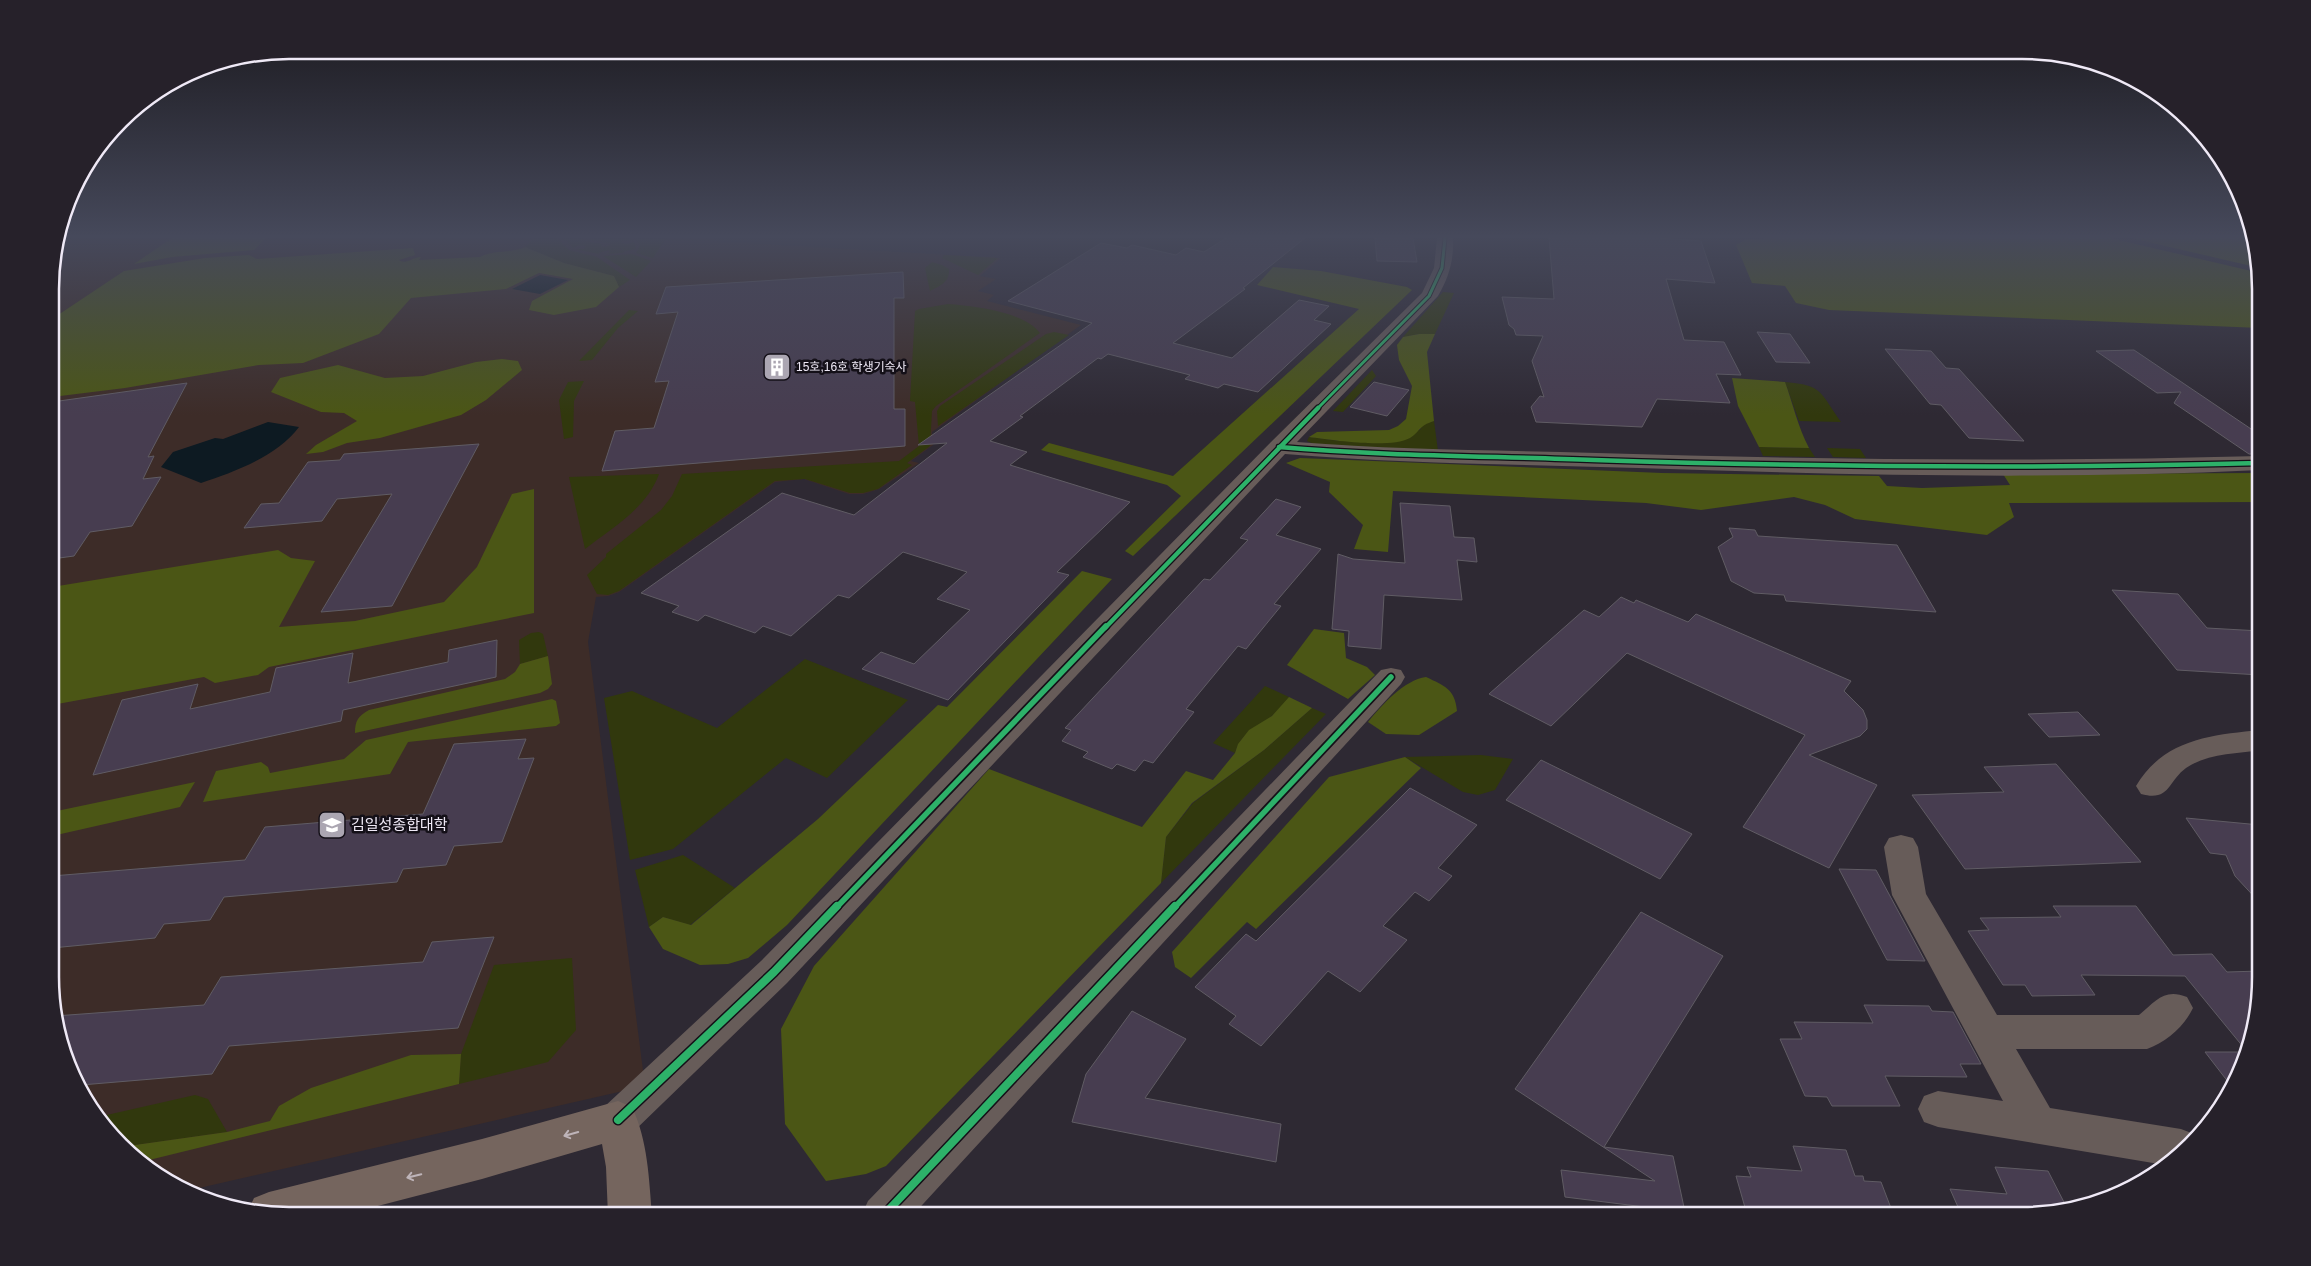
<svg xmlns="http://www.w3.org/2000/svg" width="2311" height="1266" viewBox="0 0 2311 1266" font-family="Helvetica,'Noto Sans KR',sans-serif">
<rect width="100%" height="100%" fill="#2e2933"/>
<path fill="#3d2c28" d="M58 238H715L712 241 1001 258 980 276 996 279 978 291 994 295 987 301 1081 325 932 432 933 445 911 461 919 463 879 489 863 494H849L804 479 775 482 619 592 608 596 596 597 588 642 645 1086 186 1191 169 1184 90 1110 52 1008V258Z"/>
<path fill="#31380d" d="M534 238H557L569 250 597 257 630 280 619 287 614 276 564 263 525 247Z
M564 238H582L583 241 602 244 601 247 608 246 625 251 623 253 605 254 610 253 609 250 598 253 599 254 575 249H584L586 246 579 245 573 248Z
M592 238H628L632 240 624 241 621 243 628 244 634 241 636 249 626 251 609 246 610 243 591 240Z
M635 238H666L653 258 636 253 640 245Z
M632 254 651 261 636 277 603 256Z
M944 255 998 258 978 275 942 258Z
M932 262 942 265 949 269C950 282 940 286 930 291L925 268Z
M1443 292 1454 293 1435 334H1419L1403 337Z
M948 304C974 306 1025 312 1040 333L936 406 932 411 930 446 907 463 912 465 878 489 863 493H850L805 479 775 481 619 591 608 595 597 594 587 575 606 557V554L661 510 672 496 682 474 899 461 919 446 915 402 910 401 915 311 919 309Z
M629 310 638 311 618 328 592 360 579 361Z
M1054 332 1069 335 938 426 937 411 940 406 1046 334Z
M1372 370 1376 376 1343 412 1333 411Z
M584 381 574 401 573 437 564 439 559 400 568 382Z
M1785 382C1824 385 1820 393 1841 422L1799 421Z
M1434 421 1438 451 1314 444 1307 441 1309 437 1340 441 1420 430 1423 424Z
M1759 447 1809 448 1815 457 1763 456Z
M1827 448 1860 449 1866 458 1833 457Z
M659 474C647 508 612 528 585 549L569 477Z
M539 632 543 634 548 656 520 664 519 640 531 633Z
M805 659 908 700 827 778 786 758 673 849 630 860 604 698 632 691 717 728Z
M1265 686 1289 697C1284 703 1279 710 1273 715 1257 730 1242 730 1235 753L1213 743Z
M1312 708 1326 714 1161 883 1166 837 1193 803 1264 750Z
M1481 755 1513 759 1495 790 1478 795 1463 792 1405 757Z
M683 855 735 888 690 925 663 917 649 927 635 870Z
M572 958 576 1030 548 1062 459 1084 461 1054 494 965Z
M195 1095 208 1099 227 1132 128 1146 98 1117Z"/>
<path fill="#4b5615" d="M172 238H266L254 250 172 257 134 264Z
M1782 238H2110L2260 273V328L1829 310 1796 303 1785 286 1752 283 1736 245 1746 239Z
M2131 238H2254L2260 268Z
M525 247 564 263 614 276 619 287 596 307 554 315 529 310 532 301 573 279 539 273 506 289 411 298 379 334 303 363 259 365 125 388 52 397V319L124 271 205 258 249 255 257 259 413 248 415 255 399 260C406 265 413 257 421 257L419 260 480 257C494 249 510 254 525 247Z
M1273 267 1321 271 1407 287 1412 290 1133 556 1125 551 1181 496 1167 485 1041 450 1049 443 1173 476 1359 309 1257 285Z
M1419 334H1435L1427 352 1434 421C1418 426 1421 431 1410 438 1390 449 1332 440 1309 437L1317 432 1389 430 1398 426 1406 419 1412 386 1399 360 1397 345 1403 337Z
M502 359 518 361 522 370 486 400 461 415 380 438 347 443 323 452 306 454 316 445 357 421 344 413 321 412 271 392 280 378 338 365 385 378 423 376 476 362Z
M1732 378 1785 382C1793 404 1798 427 1809 448L1759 447 1738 406Z
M1300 458 1662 473 1879 476 1887 486 1922 488 2010 485 2003 474 2260 473V502L2009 503 2014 517 1987 535 1855 519 1825 505 1794 497 1701 510 1646 503 1393 491 1388 552 1354 549 1363 525 1329 492 1330 482 1286 463Z
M534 489V613L269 667 258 675 215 683 204 677 52 705V587L278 550 291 558 315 561 279 627 355 621 444 602 477 567 512 494Z
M1082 571 1112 579 787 925 748 958 728 964 700 965 663 949 649 927 663 917 691 925 818 819 938 705 947 707Z
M1314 629 1344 633 1346 658 1367 667 1375 675 1348 699 1287 665Z
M548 656 552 684 548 689 540 693 355 733C355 721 358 716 369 710L505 679 515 672 520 664Z
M1426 677C1445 686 1455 689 1457 711L1419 735 1386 734 1368 722C1382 705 1404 680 1426 677Z
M1289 697 1312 708 1264 750 1192 803 1166 837 1161 883 886 1166 866 1174 826 1181 785 1124 781 1029 814 966 989 769 1142 827 1186 771 1213 780 1235 753 1238 744 1249 730 1272 716Z
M552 699 556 701 560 723 556 726 408 742 390 774 203 802 216 771 261 762 268 767 270 773 344 759 366 740Z
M1405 757 1421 768 1256 929 1247 922 1191 978 1175 967 1172 952 1329 777Z
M195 782 180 807 52 836V812Z
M461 1054 459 1084 145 1161 128 1146 227 1132 270 1121 279 1106 311 1088 411 1055Z"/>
<path fill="#0d1a22" d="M540 275 568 280 540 294 512 289Z
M268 422 299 427C278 456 234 472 201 483L161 467 173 452 215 438 223 439Z"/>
<path fill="#473d50" stroke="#605c64" d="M1226 238H1305L1243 288 1245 289 1173 343 1232 358 1299 300 1329 306 1314 320 1331 324 1258 392 1224 384 1218 388 1185 379 1190 375 1108 354 1101 359 1098 358 1020 416 1023 417 990 441 1027 452 1010 465 1130 502 1057 572 1069 575 948 700 862 669 881 652 914 664 970 610 937 599 967 572 903 552 849 598 838 595 791 636 763 626 755 633 705 615 698 621 672 612 679 606 641 593 782 493 854 515 947 443 918 445 1092 323 1008 301 1101 243 1127 248 1132 245 1176 255 1186 248 1204 252Z
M1375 238H1413L1417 262 1377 261Z
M1549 238H1658L1701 241 1715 283 1666 279 1684 340 1724 342 1741 375 1716 374 1730 403 1657 399 1642 427 1536 422 1531 407 1540 396 1544 397 1532 361 1543 336 1516 335 1514 329 1509 325 1502 297 1554 299Z
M903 272 904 298H894V409H905V446L602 471 615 431 654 428 669 381 655 382 678 312 656 314 666 287Z
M1757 332 1790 334 1810 363 1776 362Z
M1885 349 1931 351 1946 368 1959 369 2024 441 1969 438 1941 405 1930 404Z
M2134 350 2260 435V454H2249L2174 403 2181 392 2157 393 2096 351Z
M1374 382 1409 390 1387 416 1350 407Z
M187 383 148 457 154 456 143 479 161 477 132 526 90 532 74 556 52 559V402Z
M479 444 392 606 321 612 392 494 337 499 322 521 244 528 261 504 279 503 308 462 340 460 344 454Z
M1276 499 1301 507 1276 535 1321 549 1274 604 1281 606 1254 639 1246 649 1238 646 1186 709 1194 712 1153 763 1144 760 1135 771 1117 764 1112 769 1083 757 1088 752 1062 741 1071 730 1065 728 1204 579 1210 580 1248 540 1240 538Z
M1400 503 1450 506 1454 537 1474 538 1477 562 1457 560 1462 600 1384 595 1381 649 1348 646 1349 631 1332 629 1338 554 1353 559 1405 563Z
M1729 528 1755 530 1758 536 1897 545 1936 612 1786 601 1784 595 1754 593 1731 581 1718 547 1733 537Z
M2112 590 2178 594 2207 628 2260 631V675L2177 670Z
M1621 597 1634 603 1636 600 1688 622 1696 614 1851 681 1844 691 1863 710 1867 720V729L1860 736 1809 755 1877 785 1829 868 1743 827 1805 735 1627 653 1551 726 1489 694 1584 610 1599 617Z
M497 640 496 677 343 710 341 721 93 775 122 700 198 684 190 709 270 692 276 668 353 653 348 683 448 662 449 650Z
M2078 712 2100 735 2049 737 2028 714Z
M526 739 518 759 534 758 502 842 454 846 446 865 403 869 397 882 224 897 210 920 164 924 155 938 52 948V876L245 860 265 827 423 814 454 744Z
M1541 760 1692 834 1660 879 1506 800Z
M2056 764 2141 862 1965 869 1912 795 2004 792 1984 767Z
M1410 788 1477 825 1438 868 1452 876 1429 901 1415 892 1383 926 1407 940 1360 992 1328 971 1261 1046 1229 1024 1236 1016 1195 987 1246 934 1256 941Z
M2186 818 2260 825V903L2235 876 2226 855 2210 853Z
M1839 869 1876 870 1925 961 1887 960Z
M2053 906H2136L2173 955 2212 954 2227 972 2260 971V993L2244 1048 2185 976 2081 975 2095 995 2032 996 2025 985H2003L1968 931 1989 930 1980 918 2061 917Z
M1641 912 1723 956 1604 1147 1673 1156 1685 1212 1565 1197 1561 1170 1655 1181 1515 1089Z
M494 937 458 1028 229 1046 212 1074 81 1085 55 1016 204 1005 221 977 423 962 432 942Z
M1864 1005 1929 1006 1932 1011 1953 1012 1981 1064H1960L1967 1077 1885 1076 1900 1106H1832L1827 1097 1805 1096 1780 1039H1802L1794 1022 1873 1023Z
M1132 1011 1186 1039 1145 1098 1281 1124 1276 1162 1072 1122 1086 1074Z
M2205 1052H2243L2232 1087Z
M1793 1146 1846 1150 1855 1176H1863L1864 1181 1881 1182 1894 1216H1761L1760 1212 1746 1211 1736 1176 1751 1177 1747 1167 1802 1171Z
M1995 1167 2048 1171 2068 1210 2038 1216H1962L1950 1189 2007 1194Z"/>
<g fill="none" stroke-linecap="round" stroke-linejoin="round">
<path fill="#675c59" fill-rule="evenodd" d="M1437 238H1453C1454 260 1449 277 1438 296L1297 442C1396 450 1497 450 1597 453 1818 460 2039 462 2260 456V470C2053 480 1845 475 1638 468 1520 464 1402 464 1285 454L787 983 632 1133 618 1139 604 1133 598 1120 604 1107 761 961 1271 442 1422 293 1434 268Z
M1391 668 1401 670 1405 677 1401 684 912 1216H861L868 1201 1381 670Z
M2260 730V750C2236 754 2208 753 2186 768 2168 781 2170 802 2141 794L2136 786C2164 739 2211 735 2260 730Z
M1901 835 1913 838 1918 847 1926 894 1997 1015H2139C2156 1001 2164 988 2187 997L2193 1008C2184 1027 2166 1042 2147 1049H2016L2050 1108 2181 1129 2194 1134 2165 1165 1938 1127 1924 1122 1918 1109 1924 1096 1938 1091 2003 1101 1892 895 1884 847 1889 838Z"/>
<path fill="#75655e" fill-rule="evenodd" d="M618 1101 632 1107C648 1141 649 1179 652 1216H608L606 1167 602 1144 482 1179 339 1216H288L248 1211 254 1198 269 1192 482 1139Z"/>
<g stroke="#141018" stroke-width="5">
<path id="cycleway-far3" d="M1317 409 1429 296 1442 268 1445 238"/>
</g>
<g stroke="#141018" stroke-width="7">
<path id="cycleway-far2" d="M1279 447C1384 456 1489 456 1594 460 1816 467 2038 469 2260 463
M1105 628 1318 408"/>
</g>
<g stroke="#141018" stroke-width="9">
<path id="cycleway-far1" d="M836 908 1106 626
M1174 908 1391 677"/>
</g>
<g stroke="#141018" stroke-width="11">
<path id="cycleway" d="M618 1120 774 972 837 906
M883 1216 1175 906"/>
</g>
<use href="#cycleway-far3" stroke="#2db169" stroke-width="3"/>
<use href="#cycleway-far2" stroke="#2db169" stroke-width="4.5"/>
<use href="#cycleway-far1" stroke="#2db169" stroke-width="5.5"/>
<use href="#cycleway" stroke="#2db169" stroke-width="8"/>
</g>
<defs><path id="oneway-shaft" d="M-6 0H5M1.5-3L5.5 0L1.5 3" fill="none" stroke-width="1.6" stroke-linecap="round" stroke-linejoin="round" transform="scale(1.25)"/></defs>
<g stroke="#beb4b9">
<use href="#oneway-shaft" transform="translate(571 1134) rotate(164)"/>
<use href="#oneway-shaft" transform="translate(414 1176) rotate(166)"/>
</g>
<linearGradient id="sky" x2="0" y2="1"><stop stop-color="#19171c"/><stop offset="0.57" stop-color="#46495b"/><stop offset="1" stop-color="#46495b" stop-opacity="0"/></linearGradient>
<rect width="2311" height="415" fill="url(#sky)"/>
<defs>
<g id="building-square" transform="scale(1.4375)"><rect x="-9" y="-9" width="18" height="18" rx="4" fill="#aba6b2" stroke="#141018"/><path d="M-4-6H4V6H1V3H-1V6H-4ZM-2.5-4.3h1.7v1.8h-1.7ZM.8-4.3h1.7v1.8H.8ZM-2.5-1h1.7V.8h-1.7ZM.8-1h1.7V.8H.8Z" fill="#fff"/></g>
<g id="university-square" transform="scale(1.4375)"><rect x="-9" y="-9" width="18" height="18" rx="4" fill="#aba6b2" stroke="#141018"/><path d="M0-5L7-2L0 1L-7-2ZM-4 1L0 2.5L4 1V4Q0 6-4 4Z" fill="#fff"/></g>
</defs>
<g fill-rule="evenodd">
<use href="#building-square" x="777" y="367"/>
<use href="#university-square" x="332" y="825"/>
</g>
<g text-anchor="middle" stroke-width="5" stroke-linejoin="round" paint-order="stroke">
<g font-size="12" fill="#efe9f6" stroke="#141018" text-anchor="start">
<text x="796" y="371">15호,16호 학생기숙사</text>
</g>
<g font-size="15" fill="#efe9f6" stroke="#141018" text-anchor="start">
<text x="351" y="830">김일성종합대학</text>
</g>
</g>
<path d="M0 0H2311V1266H0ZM289 59H2022A230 230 0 0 1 2252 289V977A230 230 0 0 1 2022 1207H289A230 230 0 0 1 59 977V289A230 230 0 0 1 289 59Z" fill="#26212a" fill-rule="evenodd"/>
<path fill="none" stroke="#efe9f6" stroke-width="2.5" d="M289 59H2022A230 230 0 0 1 2252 289V977A230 230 0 0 1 2022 1207H289A230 230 0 0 1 59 977V289A230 230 0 0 1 289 59Z"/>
</svg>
